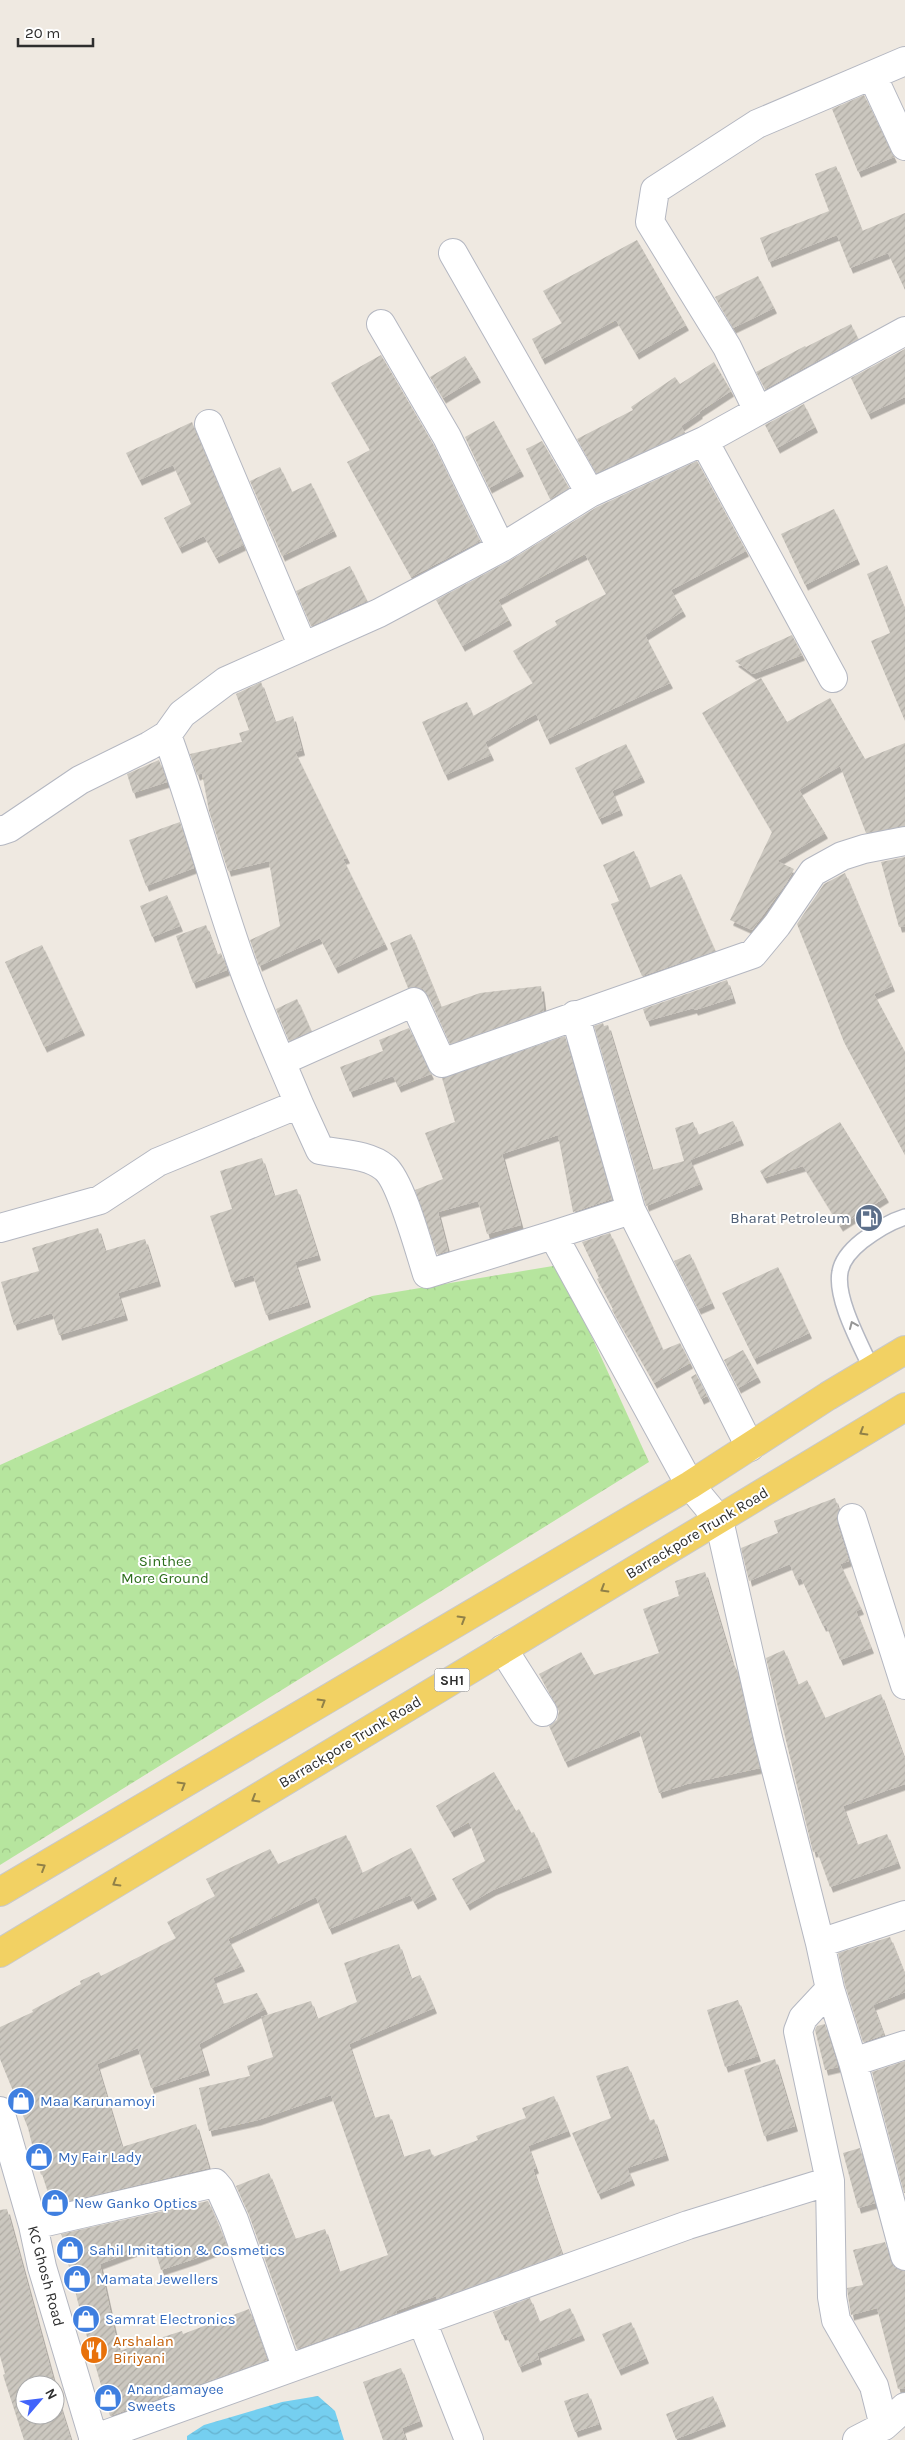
<svg xmlns="http://www.w3.org/2000/svg" width="905" height="2440" viewBox="0 0 905 2440" font-family="Karla,sans-serif">
<defs>
<pattern id="park-crowns" width="20" height="18" patternUnits="userSpaceOnUse" patternTransform="scale(1.25)"><rect width="20" height="18" fill="#b6e59e"/><path d="M2 6a3 3 0 1 1 6 0M12 15a3 3 0 1 1 6 0" fill="none" stroke="#9dc588"/></pattern>
<pattern id="water-waves" width="16" height="10" patternUnits="userSpaceOnUse" patternTransform="scale(1.25)"><rect width="16" height="10" fill="#75cff0"/><path d="M0 5q4-4 8 0t8 0" fill="none" stroke="#66b2ce"/></pattern>
<pattern id="building-hatch" width="6" height="6" patternUnits="userSpaceOnUse" patternTransform="scale(1.25)"><rect width="6" height="6" fill="#cbc7bf"/><path d="M-1 1l2-2M0 6l6-6M5 7l2-2" fill="none" stroke="#afaba4"/></pattern>
<filter id="shadow"><feDropShadow dx="3" dy="5.5" stdDeviation="0" flood-color="#0004"/></filter>
</defs>
<rect width="100%" height="100%" fill="#efe9e1"/>
<path fill="url(#park-crowns)" d="M559 1265 649 1462 0 1865V1465L372 1296Z"/>
<path fill="url(#water-waves)" d="M318 2396 335 2411 344 2440H187V2436L204 2425 282 2402Z"/>
<path fill="url(#building-hatch)" filter="url(#shadow)" d="M864 95 894 157 858 172 832 109Z
M836 166 862 231 905 213V290L888 253 850 268 837 235 769 262 760 238 829 211 815 174Z
M637 240 686 325 636 354 616 320 542 359 532 339 562 323 543 291Z
M758 276 774 308 733 328 715 297Z
M851 324 858 339 765 389 756 372 805 346 806 347Z
M905 349V397L868 414 851 378Z
M381 355 433 444 480 541 411 577 347 462 370 450 331 383Z
M465 356 478 377 443 398 430 377Z
M714 362 731 391 699 412 700 413 681 426 685 433 596 473 577 439 633 410 631 407 675 377 680 384Z
M804 404 815 427 777 448 765 425Z
M494 421 521 471 489 488 465 437Z
M192 422 243 545 216 558 204 536 179 548 164 518 191 504 173 465 139 480 126 453Z
M542 441 569 488 550 499 526 449Z
M697 461 746 551 671 590 683 611 645 635 670 683 547 739 536 714 485 742 491 755 445 775 422 722 467 702 473 716 533 683 513 651 557 625 555 621 606 594 585 554 498 600 509 620 462 646 436 600 509 561 597 507Z
M280 467 292 492 311 483 334 531 282 556 250 481Z
M834 509 857 559 805 585 781 534Z
M887 565 905 610V721L871 641 890 633 867 574Z
M350 566 367 601 311 626 296 591Z
M792 635 802 655 753 674 735 661Z
M761 678 787 722 830 698 865 759 905 743V826L866 833 840 766 799 790 825 833 777 861 794 869 787 882 752 930 730 920 772 832 702 713Z
M261 682 275 722 293 716 302 750 295 752 347 858 343 859 385 944 335 968 320 938 259 966 250 940 280 926 269 861 228 871 209 811 202 773 197 775 190 754 242 742 239 733 249 730 236 694Z
M626 744 642 777 612 791 620 810 599 819 575 768Z
M159 760 167 782 133 793 127 774Z
M180 822 194 868 146 886 129 840Z
M634 851 650 888 681 874 715 951 642 976 611 904 619 901 603 865Z
M905 857V926L899 927 881 862Z
M845 873 892 986 874 994 905 1052V1155L844 1042 797 924 824 884Z
M167 895 180 926 152 937 140 906Z
M206 925 217 955 221 953 227 970 193 983 176 936Z
M411 934 441 1007 480 993 541 986 544 1011 450 1044 428 995 423 989 416 987 408 988 390 943Z
M42 945 82 1030 44 1047 5 962Z
M727 980 733 998 695 1010 694 1008 647 1021 643 1009Z
M297 999 311 1031 289 1041 276 1009Z
M603 1023 604 1026 608 1025 652 1170 684 1161 675 1128 693 1122 698 1135 733 1121 741 1140 690 1160 700 1184 646 1206 594 1026Z
M409 1028 431 1074 398 1087 393 1076 350 1092 340 1067 383 1051 379 1040Z
M565 1036 612 1199 573 1212 558 1135 502 1154 521 1225 487 1234 478 1201 438 1212 448 1251 437 1254 415 1190 443 1179 425 1133 455 1122 442 1078Z
M840 1122 886 1197 840 1226 803 1166 764 1178 760 1171Z
M262 1158 274 1196 297 1189 318 1255 295 1262 308 1302 266 1315 253 1275 232 1282 210 1216 232 1209 220 1171Z
M98 1228 105 1251 145 1239 158 1281 118 1293 125 1315 59 1335 52 1313 14 1325 1 1282 39 1271 32 1248Z
M610 1233 663 1350 680 1343 690 1363 654 1383 612 1310 613 1309 597 1279 599 1278 582 1242Z
M690 1254 712 1303 698 1309 674 1261Z
M778 1267 809 1333 754 1359 722 1293Z
M743 1350 758 1377 738 1388 724 1360Z
M696 1374 707 1396 701 1399 691 1377Z
M835 1498 839 1510 837 1523 849 1561 840 1564 861 1609 856 1611 871 1648 840 1660 826 1625 823 1626 801 1578 796 1580 790 1564 749 1581 741 1548 778 1533 774 1521Z
M705 1572 732 1662 737 1670 760 1768 687 1784 659 1793 639 1730 565 1762 549 1726 557 1720 559 1711 539 1674 581 1652 594 1675 659 1653 643 1609 679 1596 675 1581Z
M784 1650 798 1685 807 1680 825 1718 881 1694 905 1760V1784L843 1806 857 1845 887 1834 898 1863 830 1887 817 1851 813 1852 766 1658Z
M494 1772 516 1811 519 1809 531 1833 534 1832 549 1867 493 1890 467 1905 452 1879 485 1861 469 1822 451 1832 436 1806Z
M346 1835 362 1873 411 1848 434 1894 415 1904 410 1895 329 1929 316 1897 228 1939 242 1966 213 1978 223 2004 257 1993 265 2009 199 2044 207 2070 151 2088 138 2048 97 2064 122 2147 196 2124 209 2168 52 2205 40 2168 38 2169 28 2128 0 2059V2027L33 2012 32 2010 81 1984 80 1981 99 1972 101 1976 176 1938 167 1922 215 1896 206 1879 270 1849 278 1864Z
M890 1937 905 1975V1992L873 2005 884 2035 863 2042 845 1985 838 1953Z
M399 1944 411 1979 420 1975 434 2008 349 2044 374 2118 389 2114 403 2157 430 2149 433 2157 478 2140 476 2136 526 2118 522 2108 554 2096 568 2131 528 2146 536 2168 533 2169 562 2254 437 2299 436 2296 396 2311 397 2313 297 2349 249 2215 236 2186 269 2173 295 2239 325 2229 339 2272 388 2255 331 2095 258 2120 209 2131 199 2088 250 2076 247 2066 273 2057 261 2017 311 2001 317 2019 357 2002 344 1963Z
M738 2000 758 2056 725 2067 707 2010Z
M825 2024 838 2067 825 2070 815 2030 817 2026Z
M775 2059 795 2126 764 2136 744 2070Z
M905 2061V2193H904L872 2072Z
M628 2066 649 2121 654 2119 666 2155 627 2168 632 2180 598 2194 572 2133 611 2118 596 2076Z
M860 2148 875 2203 858 2208 843 2153Z
M208 2201 227 2246 194 2259 161 2270 153 2244 100 2264 119 2351 182 2331 183 2334 249 2309 267 2360 110 2416 85 2330 68 2263 71 2262 61 2234Z
M7 2209 55 2385H25V2415H55V2389L71 2440H24L3 2375 5 2374 0 2356V2210Z
M885 2242 894 2267 905 2271V2388L898 2389 877 2308 851 2315 848 2296 847 2288 863 2285 853 2250Z
M530 2298 539 2322 570 2308 582 2335 537 2353 539 2359 519 2367 506 2334 502 2335 493 2312Z
M631 2322 646 2358 618 2370 602 2334Z
M401 2368 420 2421 402 2428 406 2440H383L363 2382Z
M588 2393 599 2424 575 2432 564 2401Z
M713 2396 723 2421 676 2439 666 2414Z"/>
<g fill="none" stroke-linecap="round" stroke-linejoin="round">
<g stroke="#b4b7c1" stroke-width="18">
<path id="service" d="M872 1370C861 1345 835 1299 840 1272 842 1259 852 1249 862 1241 875 1231 889 1222 905 1217"/>
</g>
<g stroke="#b4b7c1" stroke-width="30">
<path id="minor" d="M872 75 905 146
M453 253 590 493
M381 324 447 437 501 548
M758 411 905 331
M209 424 303 647
M704 441 833 678
M0 831 9 828 80 780 149 746 167 735 182 714 226 681 379 613 501 548 590 493 704 441 758 411 727 347 650 222 655 190 757 124 905 61
M575 1015 631 1210 750 1447
M282 1061 414 1002 442 1063 753 954 777 925 813 872 842 856 864 849 905 841
M299 1104 320 1150C340 1154 369 1154 385 1168 401 1181 420 1253 427 1274L553 1235 690 1485 719 1520 768 1738 820 1943 830 1989 853 2062 905 2256
M0 1228 100 1200 158 1162 299 1104C279 1056 257 1008 240 959 214 885 194 809 167 735
M553 1235 631 1210
M852 1518 905 1685
M503 1649 543 1712
M820 1943 905 1915
M830 1989 803 2018 798 2031 830 2181 832 2297 836 2320 874 2386 884 2426 857 2440
M853 2062 905 2045
M0 2111 33 2225 42 2267 94 2440
M33 2225 215 2183 220 2189 234 2220 287 2369
M422 2321 469 2440
M884 2426 905 2407
M93 2439 688 2225 830 2181"/>
</g>
<g stroke="#c9c9c9" stroke-width="30">
<path id="primary" d="M0 1892 690 1485 828 1396 905 1350
M0 1953 905 1407"/>
</g>
<use href="#service" stroke="#fff" stroke-width="15"/>
<use href="#minor" stroke="#fff" stroke-width="28"/>
<use href="#primary" stroke="#f2d163" stroke-width="28"/>
</g>
<defs><path id="oneway-chevron" d="M-2-3.5L2.5 0L-2 3.5" fill="none" stroke-width="1.6" stroke-linecap="round" stroke-linejoin="round" transform="scale(1.25)"/></defs>
<use stroke="#969696" href="#oneway-chevron" transform="translate(853 1325) rotate(-113)"/>
<g stroke="#908048">
<use href="#oneway-chevron" transform="translate(863 1432) rotate(149)"/>
<use href="#oneway-chevron" transform="translate(604 1589) rotate(149)"/>
<use href="#oneway-chevron" transform="translate(462 1619) rotate(-31)"/>
<use href="#oneway-chevron" transform="translate(322 1702) rotate(-31)"/>
<use href="#oneway-chevron" transform="translate(182 1785) rotate(-31)"/>
<use href="#oneway-chevron" transform="translate(255 1799) rotate(149)"/>
<use href="#oneway-chevron" transform="translate(42 1867) rotate(-31)"/>
<use href="#oneway-chevron" transform="translate(116 1883) rotate(149)"/>
</g>
<defs>
<g id="fuel-disc" transform="scale(1.4375)"><circle r="9.5" fill="#5c6f8a" stroke="#fff"/><path d="M-5.5-6h7V0h2V4h1.3V-2.5L3-4.5l.8-.8L6-3V5H2.5V1h-1V6h-7ZM-4.2-4.7v3.2H.2V-4.7Z" fill="#fff"/></g>
<g id="shop-disc" transform="scale(1.4375)"><circle r="9.5" fill="#3f7fe0" stroke="#fff"/><path d="M-5-2.5h2.3a2.7 3.5 0 0 1 5.4 0H5L5.5 6h-11ZM-1.5-2.5h3a1.5 2.3 0 0 0-3 0Z" fill="#fff"/></g>
<g id="restaurant-disc" transform="scale(1.4375)"><circle r="9.5" fill="#e8710a" stroke="#fff"/><path d="M-5-6h1v4h1v-4h1v4h1v-4h1v5L-1.5 .5V6h-2V.5L-5-1ZM5-6V6H3V1.5H1.5Q1.5-4 5-6Z" fill="#fff"/></g>
</defs>
<g fill-rule="evenodd">
<use href="#fuel-disc" x="869" y="1218"/>
<use href="#shop-disc" x="21" y="2101"/>
<use href="#shop-disc" x="39" y="2157"/>
<use href="#shop-disc" x="55" y="2203"/>
<use href="#shop-disc" x="70" y="2250"/>
<use href="#shop-disc" x="77" y="2279"/>
<use href="#shop-disc" x="86" y="2319"/>
<use href="#restaurant-disc" x="94" y="2350"/>
<use href="#shop-disc" x="108" y="2398"/>
</g>
<g text-anchor="middle" stroke-width="4" stroke-linejoin="round" paint-order="stroke">
<rect fill="#fff" stroke="#6d6d6d" stroke-width="1" x="434.5" y="1668.5" width="35" height="23" rx="4"/>
<g font-size="14" font-weight="bold" fill="#2e2e2e">
<text x="452" y="1685">SH1</text>
</g>
<g font-size="15" fill="#4e5e75" stroke="#fff" text-anchor="end">
<text x="850" y="1223">Bharat Petroleum</text>
</g>
<g font-size="15" fill="#2e2e2e" stroke="#fff">
<text transform="translate(697 1533) rotate(-31)" y="5">Barrackpore Trunk Road</text>
<text transform="translate(350 1742) rotate(-31)" y="5">Barrackpore Trunk Road</text>
<text transform="translate(46 2276) rotate(75)" y="5">KC Ghosh Road</text>
</g>
<g font-size="15" fill="#2c6e1b" stroke="#fff">
<text x="165" y="1566">Sinthee<tspan x="165" dy="17">More Ground</tspan></text>
</g>
<g font-size="15" fill="#366cbe" stroke="#fff" text-anchor="start">
<text x="40" y="2106">Maa Karunamoyi</text>
<text x="58" y="2162">My Fair Lady</text>
<text x="74" y="2208">New Ganko Optics</text>
<text x="89" y="2255">Sahil Imitation &amp; Cosmetics</text>
<text x="96" y="2284">Mamata Jewellers</text>
<text x="105" y="2324">Samrat Electronics</text>
<text x="127" y="2394">Anandamayee<tspan x="127" dy="17">Sweets</tspan></text>
</g>
<g font-size="15" fill="#c56008" stroke="#fff" text-anchor="start">
<text x="113" y="2346">Arshalan<tspan x="113" dy="17">Biriyani</tspan></text>
</g>
</g>
<g transform="translate(40 2400) rotate(62)"><circle r="24" fill="#ffffff" stroke="#ababab"/>
<path d="M0-4L9 19L0 12L-9 19Z" fill="#4264fb"/>
<text y="-8" font-size="14" font-weight="bold" text-anchor="middle" fill="#2e2e2e">N</text>
</g>
<path d="M18 38v8h75v-8" fill="none" stroke="#2e2e2e" stroke-width="2.5"/>
<text x="25" y="38" font-size="15" fill="#2e2e2e" stroke="#ffffff" stroke-width="4" paint-order="stroke">20 m</text>
</svg>
